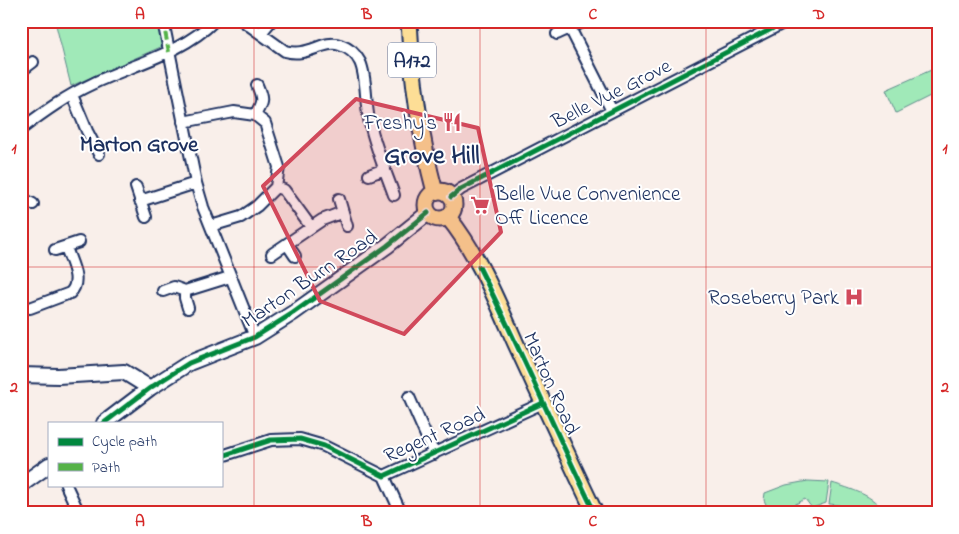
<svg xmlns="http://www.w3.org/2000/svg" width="959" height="534" viewBox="0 0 959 534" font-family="'Indie Flower',sans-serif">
<rect width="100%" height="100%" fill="#f9efea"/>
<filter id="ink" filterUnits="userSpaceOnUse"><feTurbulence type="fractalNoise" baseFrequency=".02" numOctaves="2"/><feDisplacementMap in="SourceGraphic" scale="10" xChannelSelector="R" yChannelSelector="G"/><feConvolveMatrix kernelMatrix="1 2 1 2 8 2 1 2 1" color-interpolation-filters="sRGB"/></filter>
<g filter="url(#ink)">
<path fill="#a0e9b8" stroke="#5e8c8b" d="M55 21H158L163 46 71 86Z
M938 67V92L896 113 886 90Z
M808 481 829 482 826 503 812 508 805 499 779 513H770L764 500 765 493 786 485Z
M832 483C851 489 874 495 885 513H844L839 505 829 504Z"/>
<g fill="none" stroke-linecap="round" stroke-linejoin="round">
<g stroke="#1b2f5e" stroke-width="14">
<path id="street" d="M163 21 196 183 203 207 255 337
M243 21 285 51C308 58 323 39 340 45 349 48 356 54 360 62 367 77 365 102 369 119 374 144 385 170 394 195
M570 28 612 111
M261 33 271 21
M557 34 581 23
M21 71 33 62
M72 95 87 131 99 154
M255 115C263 102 263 99 257 85
M183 122 234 112 255 115 265 123 279 167 276 187 257 206 241 217 211 226
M21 129C44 112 66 96 92 84 133 64 181 54 214 21
M369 175 385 169
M136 187 146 217
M276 187 284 190 311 227
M451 197 461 189 787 21
M21 198 33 204
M339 199 347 226
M140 201 196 183
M287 244 295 256
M55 250 79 242
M272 254 322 220 343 212
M163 291 174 287 185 291 230 277
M185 291V298L188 308
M21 307 30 308 70 293C83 281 70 261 66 247
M409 397 434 454
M225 455 271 440 300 439 324 446 384 476 543 403
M384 476 401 513
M66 485 79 513"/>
</g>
<g stroke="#1b2f5e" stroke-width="18">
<path id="secondary" d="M21 375 58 376 124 372 150 388
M104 423 150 388 189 363 255 337 293 313 387 246 428 213
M21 485 49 465"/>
</g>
<g stroke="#1b2f5e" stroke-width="19">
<path id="primary" d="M409 21C412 79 420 136 435 192
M426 205a14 14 0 1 1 28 0a14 14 0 1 1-28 0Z
M448 217C478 254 497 301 516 344 542 400 568 457 595 513"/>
</g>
<use href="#street" stroke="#fff" stroke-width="10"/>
<use href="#secondary" stroke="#fff" stroke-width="14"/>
<use href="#primary" stroke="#fdde96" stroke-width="15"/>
<path stroke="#55b248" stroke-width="4" stroke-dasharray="8 4" stroke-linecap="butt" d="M163 21 169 52"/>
<g stroke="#fff" stroke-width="8">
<path id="cycleway" d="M451 197 461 189 787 21
M479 267C520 348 555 431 595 513
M104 423 150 388 189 363 255 337 293 313 387 246 428 213
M225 455 271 440 300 439 324 446 384 476 543 403"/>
</g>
<use href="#cycleway" stroke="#00873e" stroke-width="5"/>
</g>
</g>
<path fill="#d1495b" fill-opacity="0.2" stroke="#d1495b" stroke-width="4" stroke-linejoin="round" d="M356 99 478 128 501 232 404 334 320 301 263 186Z"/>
<path fill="none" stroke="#d62828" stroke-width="1" stroke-opacity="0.55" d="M254 21V513M480 21V513M706 21V513M21 267H938"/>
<defs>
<g id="restaurant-bare" transform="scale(1.5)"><path d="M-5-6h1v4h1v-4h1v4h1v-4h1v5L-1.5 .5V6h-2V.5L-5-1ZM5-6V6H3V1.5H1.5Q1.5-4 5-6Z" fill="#d1495b" stroke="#fff" stroke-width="2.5" paint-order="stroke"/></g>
<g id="supermarket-bare" transform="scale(1.5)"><path d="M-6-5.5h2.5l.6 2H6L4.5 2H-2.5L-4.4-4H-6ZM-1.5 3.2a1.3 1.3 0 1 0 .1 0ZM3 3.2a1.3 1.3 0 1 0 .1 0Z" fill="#d1495b" stroke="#fff" stroke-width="2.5" paint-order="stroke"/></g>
<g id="hospital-bare" transform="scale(1.5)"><path d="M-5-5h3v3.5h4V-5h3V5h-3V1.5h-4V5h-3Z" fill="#d1495b" stroke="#fff" stroke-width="2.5" paint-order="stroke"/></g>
</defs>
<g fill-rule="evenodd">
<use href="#restaurant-bare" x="452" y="122"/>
<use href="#supermarket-bare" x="480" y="205"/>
<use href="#hospital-bare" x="854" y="297"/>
</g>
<g text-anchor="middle" stroke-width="4" stroke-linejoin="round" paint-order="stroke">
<rect fill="#fff" stroke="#5f6d8e" stroke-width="1" x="388" y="42.5" width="48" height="35" rx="4"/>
<g font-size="20" font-weight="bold" fill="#1b2f5e">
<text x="412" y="67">A172</text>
</g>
<g font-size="21" fill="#1b2f5e" stroke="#fff">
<text transform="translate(611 93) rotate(-27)" y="7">Belle Vue Grove</text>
<text transform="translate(309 278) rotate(-34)" y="7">Marton Burn Road</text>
<text transform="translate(552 383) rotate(66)" y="7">Marton Road</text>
<text transform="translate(434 434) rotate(-24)" y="7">Regent Road</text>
</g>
<g font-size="21" fill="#1b2f5e" stroke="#fff" text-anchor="end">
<text x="437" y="129">Freshy's</text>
<text x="495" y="200" text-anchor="start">Belle Vue Convenience<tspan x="495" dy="24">Off Licence</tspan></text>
<text x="839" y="304">Roseberry Park</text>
</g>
<g font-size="22" font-weight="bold" fill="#1b2f5e" stroke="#fff">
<text x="139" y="151">Marton Grove</text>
</g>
<g font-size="26" font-weight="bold" fill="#1b2f5e" stroke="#fff">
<text x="432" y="163">Grove Hill</text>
</g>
</g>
<rect width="959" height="534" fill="none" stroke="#fff" stroke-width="55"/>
<rect x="48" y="422" width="175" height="65" fill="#ffffff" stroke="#a4acbf"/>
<rect x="58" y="438" width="25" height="8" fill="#00873e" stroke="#a4acbf"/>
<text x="92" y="446" font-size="15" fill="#1b2f5e">Cycle path</text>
<rect x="58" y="463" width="25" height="8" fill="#55b248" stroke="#a4acbf"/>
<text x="92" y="472" font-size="15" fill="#1b2f5e">Path</text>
<rect x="28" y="28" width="904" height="478" fill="none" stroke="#d62828" stroke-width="2"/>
<g font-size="16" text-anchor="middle" font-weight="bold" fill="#d62828">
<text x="140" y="19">A</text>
<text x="367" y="19">B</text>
<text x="593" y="19">C</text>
<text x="819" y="19">D</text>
<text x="14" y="153">1</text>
<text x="945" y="153">1</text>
<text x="14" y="392">2</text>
<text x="945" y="392">2</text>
<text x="140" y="526">A</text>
<text x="367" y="526">B</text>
<text x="593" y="526">C</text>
<text x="819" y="526">D</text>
</g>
</svg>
